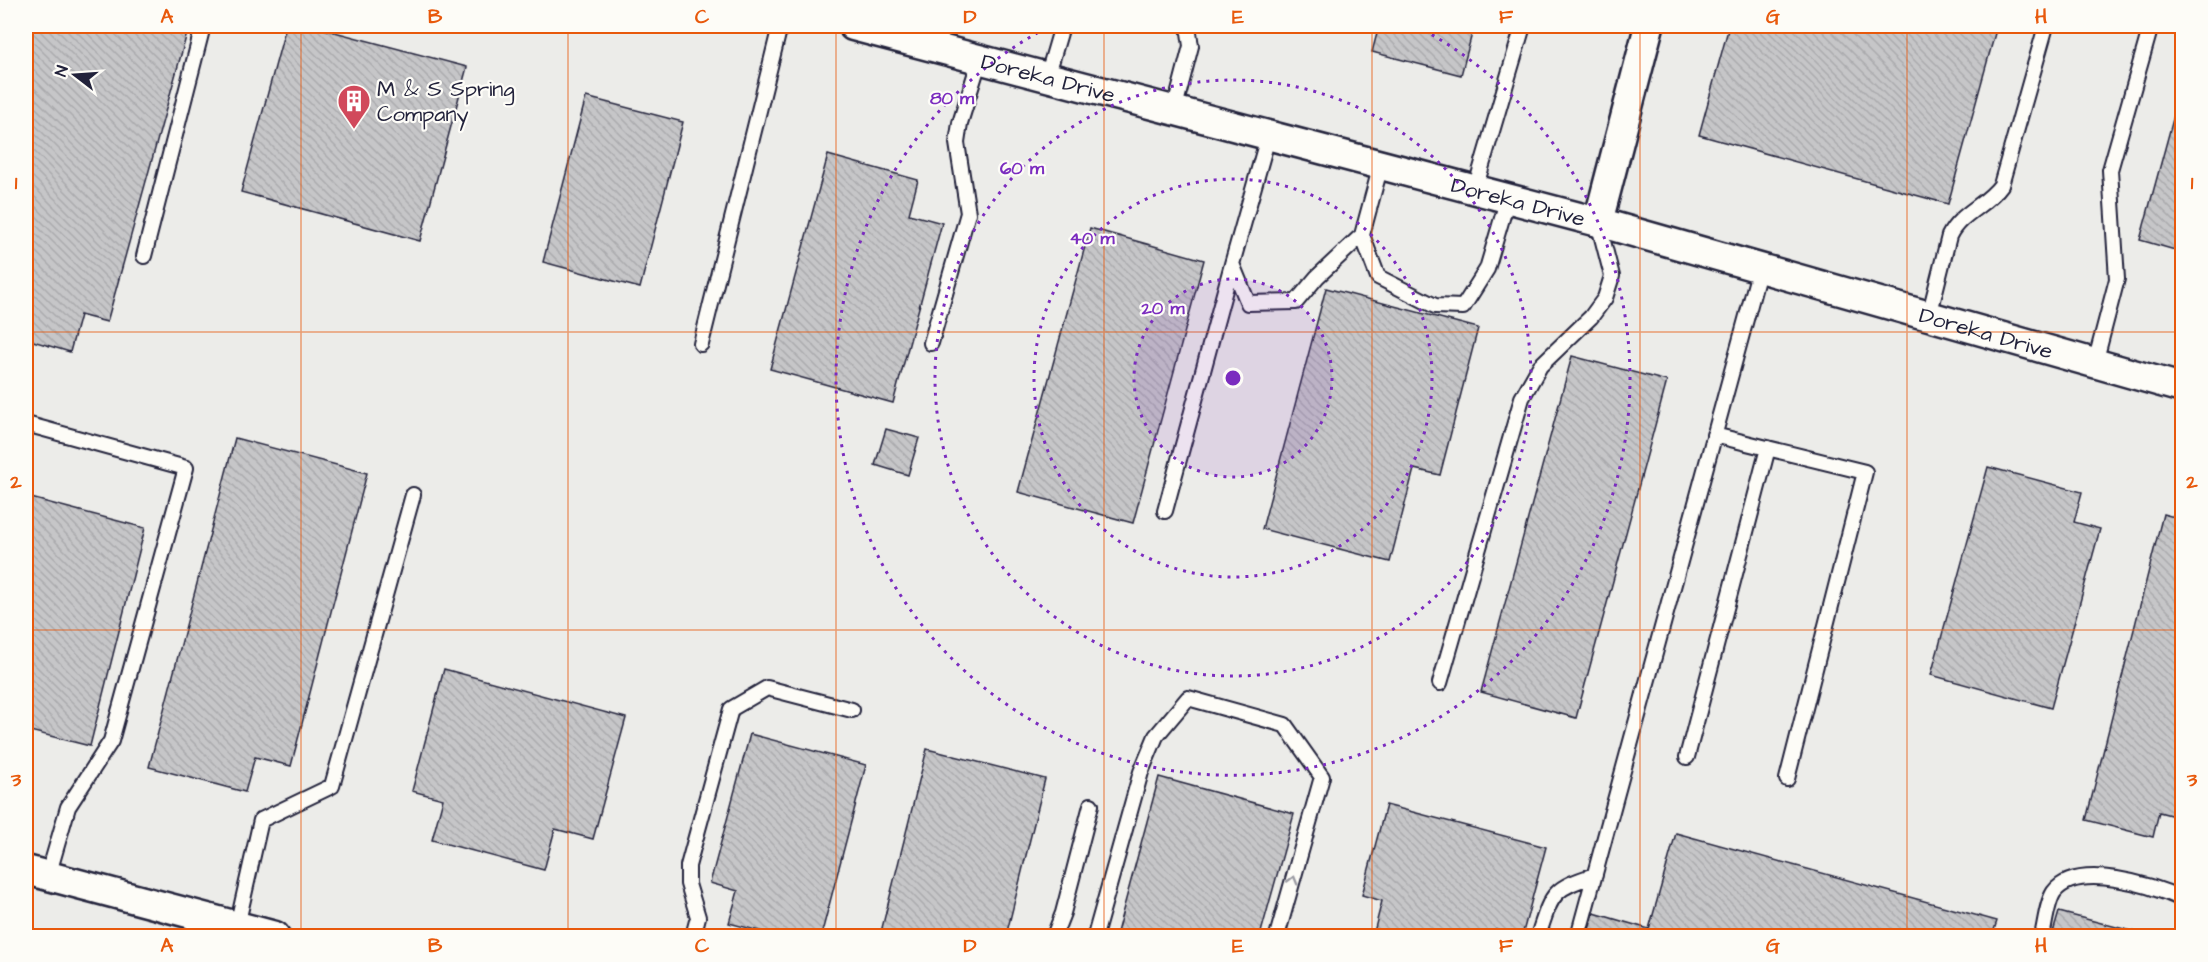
<svg xmlns="http://www.w3.org/2000/svg" width="2208" height="962" viewBox="0 0 2208 962" font-family="'Architects Daughter',sans-serif">
<defs>
<pattern id="building-back-hatch" width="6" height="6" patternUnits="userSpaceOnUse" patternTransform="scale(1.5)"><rect width="6" height="6" fill="#c6c6c8"/><path d="M-1 5l2 2M0 0l6 6M5-1l2 2" fill="none" stroke="#aaaaad"/></pattern>
</defs>
<rect width="100%" height="100%" fill="#fdfcf7"/>
<filter id="ink" filterUnits="userSpaceOnUse"><feTurbulence type="fractalNoise" baseFrequency=".0167" numOctaves="2"/><feDisplacementMap in="SourceGraphic" scale="12" xChannelSelector="R" yChannelSelector="G"/><feConvolveMatrix kernelMatrix="1 2 1 2 8 2 1 2 1" color-interpolation-filters="sRGB"/></filter>
<g filter="url(#ink)">
<path fill="#ecece9" d="M26 26H2182V936H26Z"/>
<path fill="url(#building-back-hatch)" stroke="#22223b" stroke-width="1.5" d="M31 26H189L107 322 80 315 70 352 26 339V47Z
M286 26H312L467 67 420 241 241 192Z
M1379 26H1474L1461 75 1372 52Z
M1729 26H1997L1948 204 1699 135Z
M2182 86V252L2140 240Z
M586 97 683 122 640 288 543 262Z
M828 155 918 180 909 214 942 223 893 403 770 369Z
M1090 228 1204 260 1133 523 1018 492Z
M1326 288 1478 328 1440 475 1414 469 1390 562 1262 529Z
M1572 356 1667 381 1576 718 1481 692Z
M886 429 919 438 908 475 875 465Z
M235 438 367 473 291 766 255 757 245 792 149 767Z
M1988 467 2082 492 2074 522 2100 529 2051 708 1931 675Z
M31 498 145 528 90 746 26 730V520Z
M2163 514 2182 519V818L2159 812 2153 837 2086 820Z
M444 669 626 718 593 839 555 829 544 870 432 840 443 799 412 791Z
M750 734 866 765 821 936H779L729 923 738 891 710 883Z
M927 749 1045 779 1006 936H880Z
M1159 777 1294 814 1260 936H1116Z
M1386 805 1546 847 1522 936 1495 930 1493 936H1373L1382 901 1362 895Z
M1676 833 1997 921 1992 936H1587L1594 913 1649 929Z
M2059 912 2151 936H2052Z"/>
<g fill="none" stroke-linecap="round" stroke-linejoin="round">
<g stroke="#22223b" stroke-width="18">
<path id="lane" d="M1047 77 1062 26
M1174 111 1191 46 1188 26
M1268 137 1232 264 1248 303 1296 302 1317 277 1362 235
M1381 165 1362 235 1378 277 1435 306 1463 307 1487 269 1508 198
M1475 189 1523 26
M144 256 203 26
M1929 316 1949 236C1960 213 1987 205 2001 185L2046 26
M931 343 968 213 957 143 960 123 980 59
M701 344 780 26
M2095 363 2117 279 2110 170 2151 26
M26 424 186 468 111 741 68 807 48 876
M1714 435 1865 472 1787 779
M1165 511 1232 264
M1440 683 1522 398 1540 366 1591 317 1605 298 1612 276 1598 222
M1687 757 1768 448
M237 926 261 820 332 786 413 495
M192 936 197 916
M693 936 698 917 688 884V866L731 709 767 688 852 710
M1054 936 1063 913 1091 805
M1095 936 1141 772 1156 736 1188 698 1285 725 1322 777 1277 936
M1538 936C1552 894 1551 889 1595 875
M1578 936 1760 268
M2042 936C2045 924 2047 902 2054 892 2078 861 2154 886 2182 899"/>
</g>
<g stroke="#22223b" stroke-width="33">
<g id="street">
<path id="s1" d="M853 26 1598 222 2182 388"/>
<path d="M1598 222 1649 26"/>
<path d="M26 870 275 936"/>
</g>
</g>
<use href="#lane" stroke="#fdfcf7" stroke-width="14"/>
<use href="#street" stroke="#fdfcf7" stroke-width="28"/>
</g>
<defs><path id="oneway-chevron" d="M-2-3.5L2.5 0L-2 3.5" fill="none" stroke-width="1.6" stroke-linecap="round" stroke-linejoin="round" transform="scale(1.5)"/></defs>
<use stroke="#9a9aa2" href="#oneway-chevron" transform="translate(1293 880) rotate(-74)"/>
</g>
<path fill="none" stroke="#e8590c" stroke-width="1.5" stroke-opacity="0.55" d="M301 26V936M568 26V936M836 26V936M1104 26V936M1372 26V936M1640 26V936M1907 26V936M26 332H2182M26 630H2182"/>
<circle cx="1233" cy="378" r="99" fill="#7b2cbf" fill-opacity=".12"/>
<g fill="none" stroke="#7b2cbf" stroke-width="3" stroke-dasharray="3 6">
<circle cx="1233" cy="378" r="99"/>
<circle cx="1233" cy="378" r="199"/>
<circle cx="1233" cy="378" r="298"/>
<path d="M1416 26A397 397 0 1 1 1050 26"/>
</g>
<defs>
<g id="building-pin" transform="scale(1.725)"><path d="M0 17L-7.5 6A9.5 9.5 0 1 1 7.5 6Z" fill="#d1495b" stroke="#fdfcf7"/><path d="M-4-6H4V6H1V3H-1V6H-4ZM-2.5-4.3h1.7v1.8h-1.7ZM.8-4.3h1.7v1.8H.8ZM-2.5-1h1.7V.8h-1.7ZM.8-1h1.7V.8H.8Z" fill="#fff"/></g>
</defs>
<g fill-rule="evenodd">
<use href="#building-pin" x="354" y="101"/>
</g>
<g text-anchor="middle" stroke-width="4.5" stroke-linejoin="round" paint-order="stroke">
<g font-size="22" fill="#22223b" stroke="#fdfcf7">
<text dy="8" stroke="none"><textPath href="#s1" startOffset="202">Doreka Drive</textPath></text>
<text dy="8" stroke="none"><textPath href="#s1" startOffset="688">Doreka Drive</textPath></text>
<text dy="8" stroke="none"><textPath href="#s1" startOffset="1174">Doreka Drive</textPath></text>
</g>
<g font-size="22" fill="#22223b" stroke="#fdfcf7" text-anchor="start">
<text x="377" y="96">M &amp; S Spring<tspan x="377" dy="25">Company</tspan></text>
</g>
</g>
<circle cx="1233" cy="378" r="9" fill="#7b2cbf" stroke="#fdfcf7" stroke-width="3"/>
<g font-size="18" text-anchor="middle" font-weight="bold" fill="#7b2cbf" stroke="#fdfcf7" stroke-width="4.5" stroke-linejoin="round" paint-order="stroke">
<text x="952" y="104">80 m</text>
<text x="1022" y="174">60 m</text>
<text x="1092" y="244">40 m</text>
<text x="1163" y="314">20 m</text>
</g>
<rect width="2208" height="962" fill="none" stroke="#fdfcf7" stroke-width="66"/>
<g transform="translate(75 75) rotate(287)" stroke="#fdfcf7" stroke-width="4.5" paint-order="stroke">
<path d="M0-4.5L10 22L0 15L-10 22Z" fill="#22223b"/>
<text y="-9" font-size="16" font-weight="bold" text-anchor="middle" fill="#22223b">N</text>
</g>
<rect x="33" y="33" width="2142" height="896" fill="none" stroke="#e8590c" stroke-width="2"/>
<g font-size="20" text-anchor="middle" font-weight="bold" fill="#e8590c">
<text x="167" y="23">A</text>
<text x="435" y="23">B</text>
<text x="702" y="23">C</text>
<text x="970" y="23">D</text>
<text x="1238" y="23">E</text>
<text x="1506" y="23">F</text>
<text x="1773" y="23">G</text>
<text x="2041" y="23">H</text>
<text x="16" y="189">1</text>
<text x="2192" y="189">1</text>
<text x="16" y="488">2</text>
<text x="2192" y="488">2</text>
<text x="16" y="786">3</text>
<text x="2192" y="786">3</text>
<text x="167" y="952">A</text>
<text x="435" y="952">B</text>
<text x="702" y="952">C</text>
<text x="970" y="952">D</text>
<text x="1238" y="952">E</text>
<text x="1506" y="952">F</text>
<text x="1773" y="952">G</text>
<text x="2041" y="952">H</text>
</g>
</svg>
